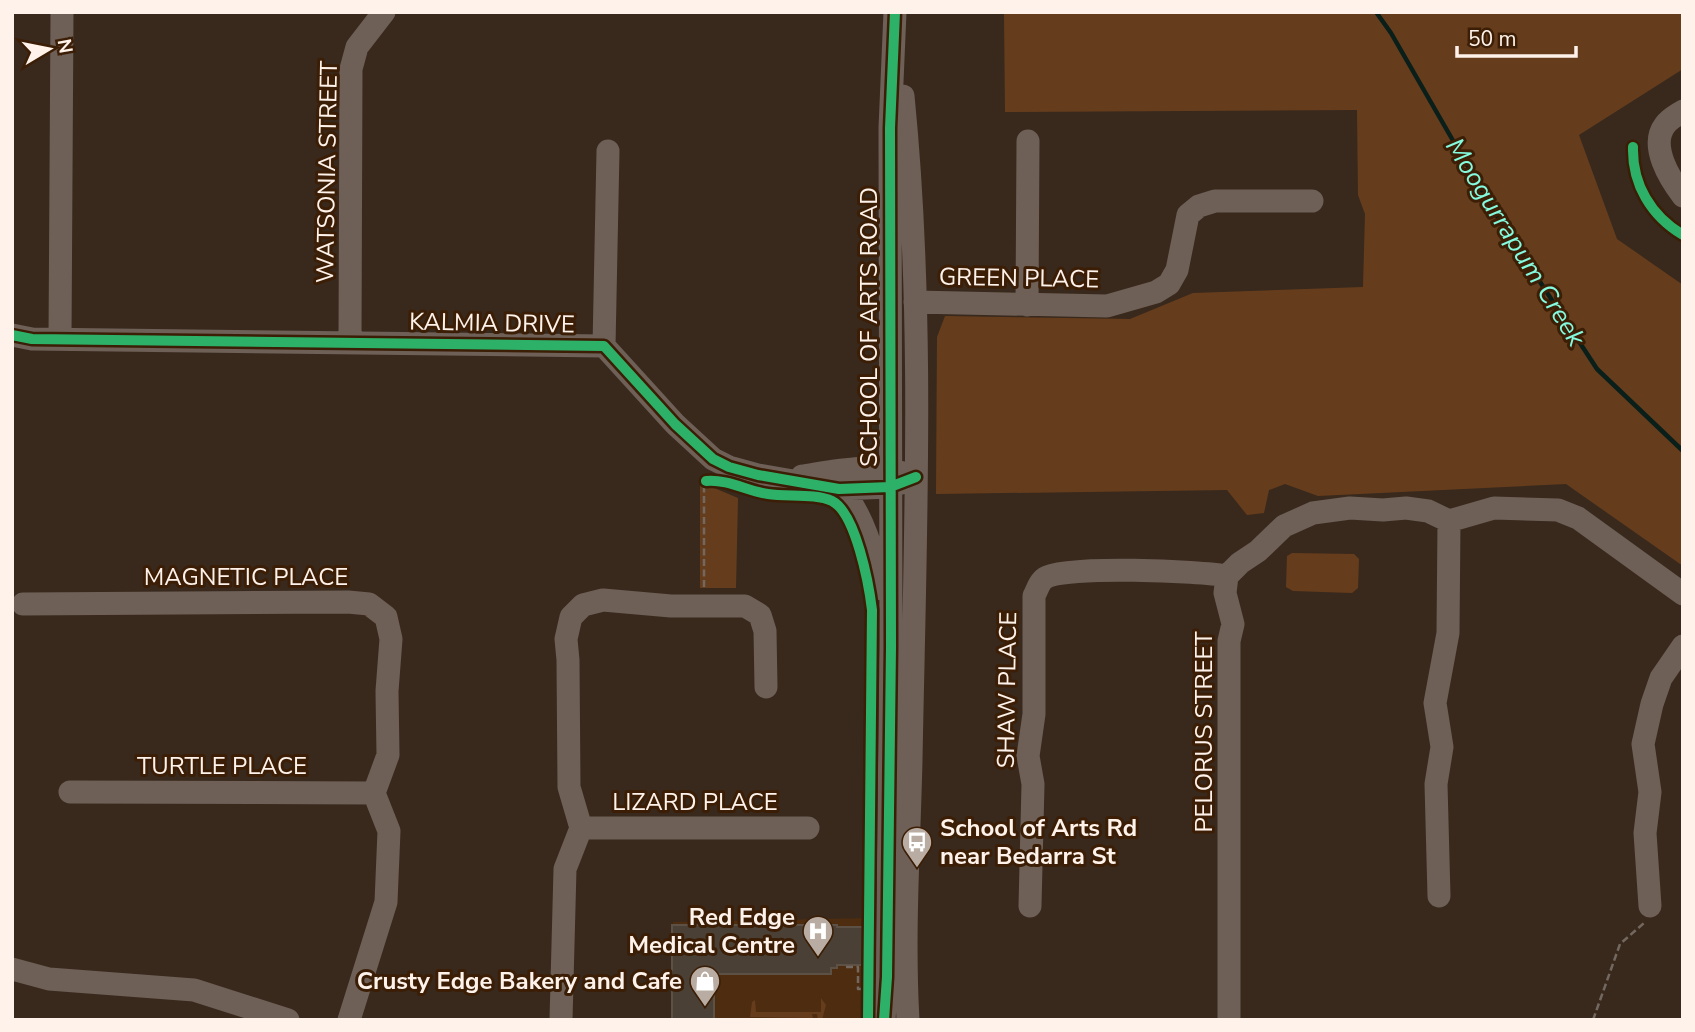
<svg xmlns="http://www.w3.org/2000/svg" width="1695" height="1032" viewBox="0 0 1695 1032" font-family="'Nunito Sans',sans-serif">
<rect width="100%" height="100%" fill="#39291d"/>
<path fill="#4d2c10" d="M868 918 866 1020H674L673 922Z"/>
<path fill="#663d1c" d="M1004 12H1683V69L1579 135 1617 239 1683 285V566L1566 484 1318 496 1285 484 1269 490 1264 513 1247 515 1227 490 936 494 937 337 945 316 1130 319 1193 293 1363 287 1365 214 1358 195 1357 110 1005 112Z
M700 482 738 498 736 588H700Z
M1292 553 1354 554 1359 559 1358 588 1352 593 1293 591 1286 587 1287 556Z
M821 998 826 1005 822 1020H818L817 1014H812L813 1018 750 1017 752 1002 755 1000 756 1012H821Z"/>
<g fill="none" stroke-linecap="round" stroke-linejoin="round">
<path stroke="#0a1f19" stroke-width="4.5" d="M1376 12 1391 33 1493 210 1597 369 1683 451"/>
</g>
<path fill="#4b4035" stroke="#5d5145" stroke-width="2" d="M672 925H837V927H865V965H837V968H831V974H714V1020H672Z"/>
<g fill="none" stroke-linecap="round" stroke-linejoin="round">
<path stroke="#73685f" stroke-width="2.5" stroke-dasharray="7 3.5" stroke-linecap="butt" d="M704 587V487L707 479
M846 967H858V989H867
M1593 1020 1620 944 1644 923"/>
<path stroke="#6e6057" stroke-width="23" d="M903 96C925 316 915 539 911 760 909 846 903 933 908 1020
M1683 111C1677 115 1669 119 1665 125 1649 146 1670 179 1683 196
M915 302 1107 306 1156 292 1169 284 1177 270 1188 215 1199 206 1215 201H1312
M1027 305 1028 141
M12 335 32 339 604 346 675 424 713 459 729 467 758 475 839 489 890 487 904 482
M60 339 62 12
M350 342 351 69 357 47 384 12
M604 346 608 151
M802 476C835 471 871 463 903 473
M839 489C862 509 876 559 881 589
M23 604 348 602 369 604 386 617 391 639 387 691 388 755 374 793 389 831 386 902 349 1020
M70 792 374 793
M581 828H808
M1439 896 1436 784 1442 747 1435 703 1448 633 1449 521
M1030 906 1033 784 1028 756 1034 714V596C1037 590 1040 581 1045 578 1064 565 1201 571 1227 576
M1650 906 1645 833 1650 792 1643 744 1652 704 1661 678 1683 646
M12 969 49 979 194 990 288 1020
M561 1020 565 869 581 828 569 787 568 660 566 639 571 617 583 605 603 600 671 606H745L760 615 765 631 766 687
M884 1020 887 977 891 647 890 128 895 12
M1229 1020V641L1233 624 1225 593 1227 576 1240 563 1258 551 1284 526 1313 513 1350 508 1383 510 1406 508 1428 511 1449 521 1494 508 1558 510 1578 518 1683 594"/>
<g stroke="#3b1e05" stroke-width="15">
<path id="cycleway" d="M1633 147C1632 184 1651 216 1683 235
M12 335 32 339 604 346 675 424 713 459 729 467 758 475 839 489 890 487 916 477
M706 481C728 479 747 491 768 494 787 497 816 493 832 501 856 513 869 585 872 610L868 1020
M884 1020 887 977 891 647 890 128 895 12"/>
</g>
<use href="#cycleway" stroke="#2db169" stroke-width="10"/>
</g>
<defs>
<g id="bus-pin" transform="scale(1.575)"><path d="M0 17L-7.5 6A9.5 9.5 0 1 1 7.5 6Z" fill="#b9aca2" stroke="#3b1e05"/><path d="M-5-6H5V4H4V6H2V4H-2V6H-4V4H-5ZM-3.5-4V0h7V-4ZM-3.5 1.2v1.5H-2V1.2ZM2 1.2v1.5H3.5V1.2Z" fill="#fff"/></g>
<g id="hospital-pin" transform="scale(1.575)"><path d="M0 17L-7.5 6A9.5 9.5 0 1 1 7.5 6Z" fill="#b9aca2" stroke="#3b1e05"/><path d="M-5-5h3v3.5h4V-5h3V5h-3V1.5h-4V5h-3Z" fill="#fff"/></g>
<g id="shop-pin" transform="scale(1.575)"><path d="M0 17L-7.5 6A9.5 9.5 0 1 1 7.5 6Z" fill="#b9aca2" stroke="#3b1e05"/><path d="M-5-2.5h2.3a2.7 3.5 0 0 1 5.4 0H5L5.5 6h-11ZM-1.5-2.5h3a1.5 2.3 0 0 0-3 0Z" fill="#fff"/></g>
</defs>
<g fill-rule="evenodd">
<use href="#bus-pin" x="917" y="842"/>
<use href="#hospital-pin" x="818" y="931"/>
<use href="#shop-pin" x="705" y="981"/>
</g>
<g text-anchor="middle" stroke-width="6" stroke-linejoin="round" paint-order="stroke">
<g font-size="24" fill="#fef2ea" stroke="#3b1e05">
<text transform="translate(327 172) rotate(-89)" y="8">WATSONIA STREET</text>
<text transform="translate(1019 278) rotate(1)" y="8">GREEN PLACE</text>
<text transform="translate(492 323) rotate(1)" y="8">KALMIA DRIVE</text>
<text transform="translate(869 327) rotate(-90)" y="8">SCHOOL OF ARTS ROAD</text>
<text x="246" y="585">MAGNETIC PLACE</text>
<text transform="translate(1007 690) rotate(-89)" y="8">SHAW PLACE</text>
<text transform="translate(1204 732) rotate(-90)" y="8">PELORUS STREET</text>
<text x="222" y="774">TURTLE PLACE</text>
<text x="695" y="810">LIZARD PLACE</text>
</g>
<g font-size="24" font-weight="bold" fill="#fef2ea" stroke="#3b1e05" text-anchor="end">
<text x="940" y="836" text-anchor="start">School of Arts Rd<tspan x="940" dy="28">near Bedarra St</tspan></text>
<text x="795" y="925">Red Edge<tspan x="795" dy="28">Medical Centre</tspan></text>
<text x="682" y="989">Crusty Edge Bakery and Cafe</text>
</g>
<g font-size="26" font-style="italic" fill="#84fade" stroke="#3b1e05">
<text transform="translate(1516 242) rotate(58)" y="9">Moogurrapum Creek</text>
</g>
</g>
<rect width="1695" height="1032" fill="none" stroke="#fef2ea" stroke-width="28"/>
<g transform="translate(49 49) rotate(80)" stroke="#3b1e05" stroke-width="5" paint-order="stroke">
<path d="M0-5L12 26L0 18L-12 26Z" fill="#fef2ea"/>
<text y="-10" font-size="19" font-weight="bold" text-anchor="middle" fill="#fef2ea">N</text>
</g>
<path d="M1457 46v10h119v-10" fill="none" stroke="#fef2ea" stroke-width="3.5"/>
<text x="1468" y="46" font-size="21" fill="#fef2ea" stroke="#3b1e05" stroke-width="5" paint-order="stroke">50 m</text>
</svg>
